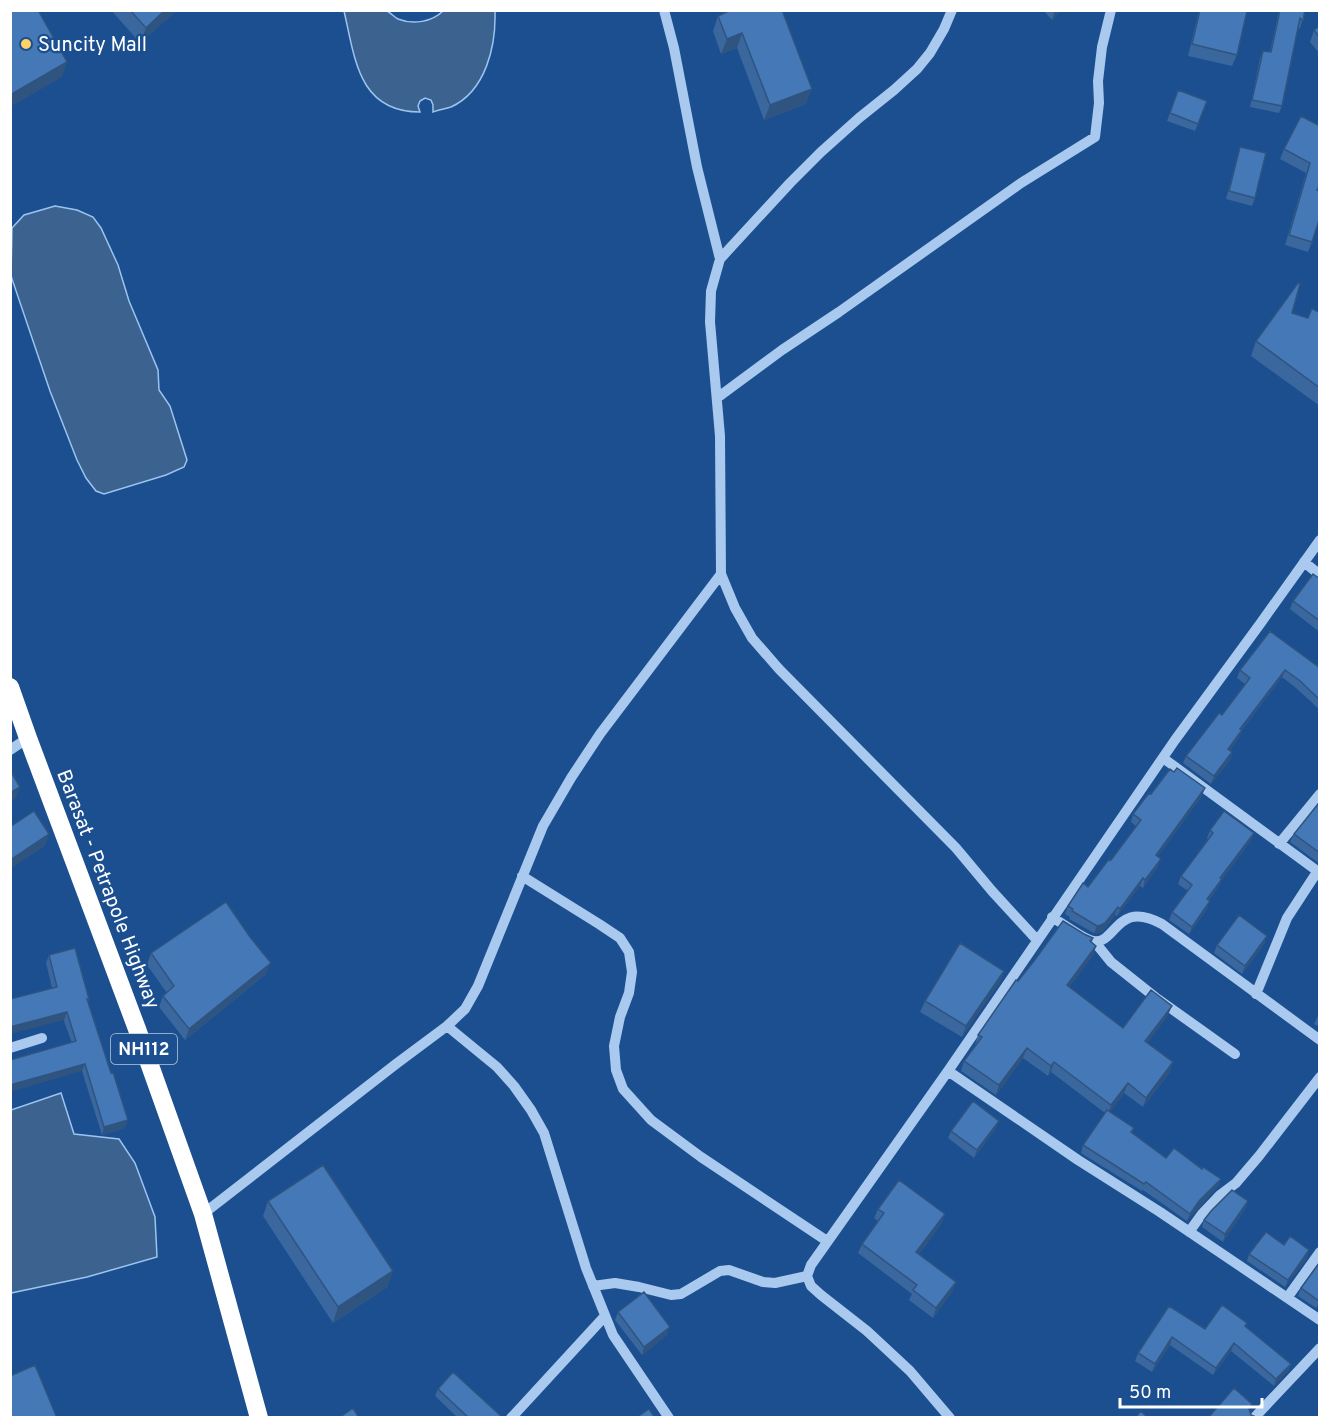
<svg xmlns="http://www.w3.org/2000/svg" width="1330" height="1428" viewBox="0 0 1330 1428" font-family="Overpass,sans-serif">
<rect width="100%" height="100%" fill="#1b4f8f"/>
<path fill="#3c6290" stroke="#9cc4f0" stroke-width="1.5" d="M344 11C353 10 379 8 387 11 391 13 394 17 398 19 413 25 432 22 443 11H495C496 46 486 91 451 107 445 109 438 110 433 112V105L431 100 425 98 420 101 418 106 420 112C358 112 355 58 344 11Z
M55 206 77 210 93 217 101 228 118 265 129 301 158 370 159 390 170 406 187 460 184 467 166 475 104 494 96 491 86 478 77 460 50 391 11 276 12 228 24 215Z
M61 1093 74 1134 119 1139 135 1163 155 1217 157 1257 87 1277 11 1293V1110Z"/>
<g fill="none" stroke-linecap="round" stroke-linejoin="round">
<path stroke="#a9c9ee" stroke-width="10" d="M664 10 674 48 697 167 720 259
M952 10 944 29 930 53 917 69 894 90 859 118 821 152 790 183 720 259 711 291 710 322 720 436 721 574 735 608 752 638 779 669 956 848 992 891 1037 940
M717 398 782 350 839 312 1021 183 1095 137 1099 103 1098 81 1102 47 1111 10
M1304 562 1320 575
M10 750 28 738
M1163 758 1320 873
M1279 844 1320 794
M522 876 599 924 620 938 629 952 632 972 629 993 620 1017 614 1046 616 1070 623 1089 651 1120 701 1157 827 1241
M1052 917C1062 923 1083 939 1093 941 1117 945 1115 899 1162 924L1320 1040
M1094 941 1111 962 1155 997 1235 1054
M1256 994 1287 918 1317 872
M447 1026 497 1067 514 1086 531 1110 544 1133 586 1268 613 1335 669 1418
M10 1048 42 1038
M948 1071 1078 1160 1160 1212 1320 1320
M203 1214 396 1064 447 1026 465 1009 478 986 543 826 571 778 600 734 721 574
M1189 1232 1202 1214 1220 1195 1236 1183 1259 1156 1320 1077
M593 1286 615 1283 639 1287 671 1295 681 1294 720 1271 729 1270 763 1282 775 1283 807 1276
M1287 1298 1320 1252
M511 1418 605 1316
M950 1418 910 1371 867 1331 821 1295 811 1286 807 1276 811 1265 948 1071 1175 740 1260 624 1320 540
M1254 1418 1320 1348"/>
<path stroke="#fff" stroke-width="18" d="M10 687 28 738 137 1029 203 1214 259 1418"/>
</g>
<path fill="#3a679d" d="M111 10H177L140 43Z
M723 10H782L806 104 764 120 737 48 721 54 713 31 718 16 724 14Z
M1043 10H1061L1052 20Z
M1199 10 1247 11 1237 55 1232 66 1188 56Z
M1279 10H1305L1300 29 1298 27 1282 106 1279 113 1250 107 1260 58 1263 51 1270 52Z
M1320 26V54L1310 42 1314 30Z
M1178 90 1207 101 1195 131 1167 121Z
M1320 126V188L1318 190 1312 242 1308 252 1285 245 1306 173 1280 159 1284 149Z
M1240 147 1255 198 1252 206 1226 199Z
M1292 313 1308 318 1320 313V406L1251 356 1256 341Z
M1320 579V627L1317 630 1290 609 1293 601Z
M1320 668V710L1296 688 1282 677 1242 730 1239 738 1230 750 1232 752 1230 760 1211 784 1183 763 1186 756 1222 715 1245 684 1237 678 1240 670Z
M1151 794 1202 796 1158 856V866L1143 888 1140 886 1117 916 1115 915 1103 931 1099 933H1094L1069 919 1070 917 1065 914 1068 906 1088 887 1111 860 1136 826 1131 822 1133 814Z
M1320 805V864L1290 842 1294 834Z
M1210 830 1254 833 1251 840 1221 881 1219 886 1209 900 1207 909 1189 934 1169 920 1172 912 1188 891 1178 884 1181 876 1208 839 1207 838Z
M1084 934 1093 938 1092 942 1096 946 1093 955 1069 987 1123 1028 1168 1015 1147 1043 1170 1072 1143 1107 1124 1093 1110 1112 1134 1128 1132 1133 1166 1158 1202 1169 1221 1179 1218 1186 1197 1209 1187 1221 1143 1190 1142 1191 1081 1153 1083 1145 1105 1113 1051 1072 1048 1076 1023 1058 996 1095 961 1071 964 1061 975 1046V1045L978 1035 1018 981Z
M1267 936 1264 944 1242 974 1214 953 1217 945Z
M151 953 266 974 185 1040 159 1007 163 996 167 993 147 965Z
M49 955 89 999 88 1002 125 1128 102 1135 82 1071 52 988 46 963Z
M1004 971 1000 982 962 1037 920 1012 925 1001Z
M1320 1012V1027L1314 1024Z
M999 1121 996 1128 974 1158 948 1138 951 1131Z
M268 1201 393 1271 387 1287 333 1323 263 1216Z
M1248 1201 1245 1209 1223 1242 1202 1227 1204 1220Z
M878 1209 945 1214 941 1224 919 1254 956 1282 952 1292 933 1318 909 1300 912 1294 858 1253 862 1244 878 1221 874 1218Z
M1309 1250 1307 1258 1285 1287 1247 1261 1249 1254Z
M1320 1262V1303L1316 1308 1298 1296 1301 1288Z
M1169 1306 1205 1329 1246 1327 1291 1364 1288 1371 1274 1386 1231 1351 1213 1375 1170 1345 1152 1372 1135 1361 1138 1353Z
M618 1312 667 1335 642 1355 615 1320Z
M438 1389 502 1418H458L435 1396Z"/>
<path fill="#305480" d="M165 10H177L140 43 146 28Z
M1055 10H1061L1052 20Z
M742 33 737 48 721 54 727 39Z
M67 62 62 77 10 107V95Z
M812 89 806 104 764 120 770 105Z
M1285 670 1282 677 1237 736 1240 729Z
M1242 730 1239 738 1226 757 1228 749Z
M1232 752 1230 760 1211 784 1214 776Z
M20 787 16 798 10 802V793Z
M1205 788 1202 796 1153 863 1156 855Z
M1254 833 1251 840 1221 881 1219 886 1204 906 1207 899 1220 878Z
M49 834 45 846 10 869V860Z
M1161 859 1158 866 1143 888 1145 880Z
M1143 878 1140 886 1117 916 1120 909Z
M1210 901 1207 909 1189 934 1192 927Z
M1118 907 1115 915 1103 931 1099 933H1094L1097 926Z
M1267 936 1264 944 1242 974 1245 966Z
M1096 946 1093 955 1063 995 1067 985Z
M271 963 266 974 185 1040 189 1029Z
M1004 971 1000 982 962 1037 966 1026Z
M1172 1006 1168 1015 1142 1051 1145 1041Z
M67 1012 64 1020 10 1034V1027Z
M1027 1048 1023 1058 996 1095 999 1085Z
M1054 1062 1051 1072 1048 1076 1051 1066Z
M1173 1062 1170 1072 1143 1107 1146 1098Z
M85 1064 82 1071 10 1092 11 1085Z
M1128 1083 1124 1093 1108 1115 1111 1105Z
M128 1120 125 1128 102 1135 104 1127Z
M999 1121 996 1128 974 1158 977 1150Z
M1221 1179 1218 1186 1197 1209 1187 1221 1190 1214 1199 1201Z
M1248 1201 1245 1209 1223 1242 1225 1234Z
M945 1214 941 1224 913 1262 916 1252Z
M1309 1250 1307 1258 1285 1287 1288 1280Z
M393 1271 387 1287 333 1323 338 1307Z
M956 1282 952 1292 933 1318 936 1308Z
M670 1327 667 1335 642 1355 644 1347Z
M1172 1337 1170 1345 1152 1372 1155 1364Z
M1234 1343 1231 1351 1213 1375 1216 1368Z
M1291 1364 1288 1371 1274 1386 1276 1379Z"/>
<path fill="#4478b7" stroke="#305480" stroke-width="1.5" d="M10 10H38L67 62 10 95Z
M130 10H165L146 28Z
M731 10H782L812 89 770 105 742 33 727 39 718 16Z
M1200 10 1247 11 1237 55 1192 44Z
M1280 10H1305L1303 21 1300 18 1282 106 1252 100 1263 51 1271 52Z
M1320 26V38L1314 30Z
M1178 90 1207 101 1198 124 1170 113Z
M1301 116 1320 126V185L1317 190 1320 191V217L1312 242 1289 235 1310 163 1284 149Z
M1240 147 1266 153 1255 198 1229 191Z
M1298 283 1300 284 1292 313 1308 318 1312 308 1320 313V388L1256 341Z
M1313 574 1320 579V621L1293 601Z
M1270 631 1320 668V700L1299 680 1285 670 1240 729 1242 730 1228 749 1232 752 1214 776 1186 756 1219 713 1222 715 1250 678 1240 670Z
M1177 768 1205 788 1156 855 1161 859 1145 880 1143 878 1120 909 1118 907 1105 923 1101 925 1097 926 1072 911 1073 909 1068 906 1083 883 1088 887 1109 859 1111 860 1141 820 1133 814 1149 793 1151 794 1170 769 1174 772Z
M10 770 20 787 10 793Z
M1318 804 1320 805V853L1294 834Z
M34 811 49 834 10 860V827Z
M1224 811 1254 833 1220 878 1222 879 1207 899 1210 901 1192 927 1172 912 1192 885 1181 876 1213 833 1210 830Z
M226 902 250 937 271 963 189 1029 163 996 174 986 151 953Z
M1239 915 1267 936 1245 966 1217 945Z
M1063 921 1084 934 1093 938 1090 941 1096 946 1067 985 1123 1028 1151 990 1172 1006 1145 1041 1173 1062 1146 1098 1128 1083 1111 1105 1054 1062 1051 1066 1027 1048 999 1085 964 1061 982 1037 978 1035 1016 980 1018 981 1034 961Z
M960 943 1004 971 966 1026 925 1001Z
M75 948 89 999H87L111 1073 113 1072 128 1120 104 1127 85 1064 10 1085V1060L76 1041 67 1012 10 1027V999L57 987 49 955Z
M973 1101 999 1121 977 1150 951 1131Z
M1107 1110 1134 1128 1131 1132 1166 1158 1174 1148 1202 1169 1203 1167 1221 1179 1199 1201 1190 1214 1146 1182 1144 1184 1083 1145Z
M323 1165 393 1271 338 1307 268 1201Z
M899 1180 945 1214 916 1252 956 1282 936 1308 913 1290 917 1285 862 1244 884 1213 878 1209Z
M1232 1190 1248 1201 1225 1234 1204 1220 1211 1211Z
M1266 1232 1284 1245 1290 1236 1309 1250 1288 1280 1249 1254Z
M1320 1262V1300L1319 1301 1301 1288Z
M644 1292 670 1327 644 1347 618 1312Z
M1222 1305 1247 1323 1245 1326 1291 1364 1276 1379 1234 1343 1216 1368 1172 1337 1155 1364 1138 1353 1169 1306 1205 1329Z
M35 1365 57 1418H10V1376Z
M453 1372 502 1417V1418H469L438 1389Z
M1234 1388 1252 1404 1249 1409 1251 1415 1258 1418H1208Z
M353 1408 359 1418H339Z
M649 1409 655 1418H636Z
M1141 1411 1148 1418H1135Z"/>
<circle fill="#ffd166" stroke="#1b4f8f" stroke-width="2" cx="26" cy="44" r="6"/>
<g text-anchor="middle" stroke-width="4.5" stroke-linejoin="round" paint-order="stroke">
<rect fill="#1b4f8f" stroke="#bbcadd" stroke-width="1.5" x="111" y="1034" width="66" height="30" rx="4.5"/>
<g font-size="18" font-weight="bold" fill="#fff">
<text x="144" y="1055">NH112</text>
</g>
<g font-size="20" fill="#fff" stroke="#1b4f8f" text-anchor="start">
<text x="38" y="51">Suncity Mall</text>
</g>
<g font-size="20" fill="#fff" stroke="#1b4f8f">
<text transform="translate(109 889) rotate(69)" y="7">Barasat - Petrapole Highway</text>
</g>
</g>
<rect width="1330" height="1428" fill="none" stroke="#ffffff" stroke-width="24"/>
<path d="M1120 1398v9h142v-9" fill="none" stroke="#ffffff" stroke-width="3"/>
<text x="1129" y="1398" font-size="18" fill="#ffffff" stroke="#1b4f8f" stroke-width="4.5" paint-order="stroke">50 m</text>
</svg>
